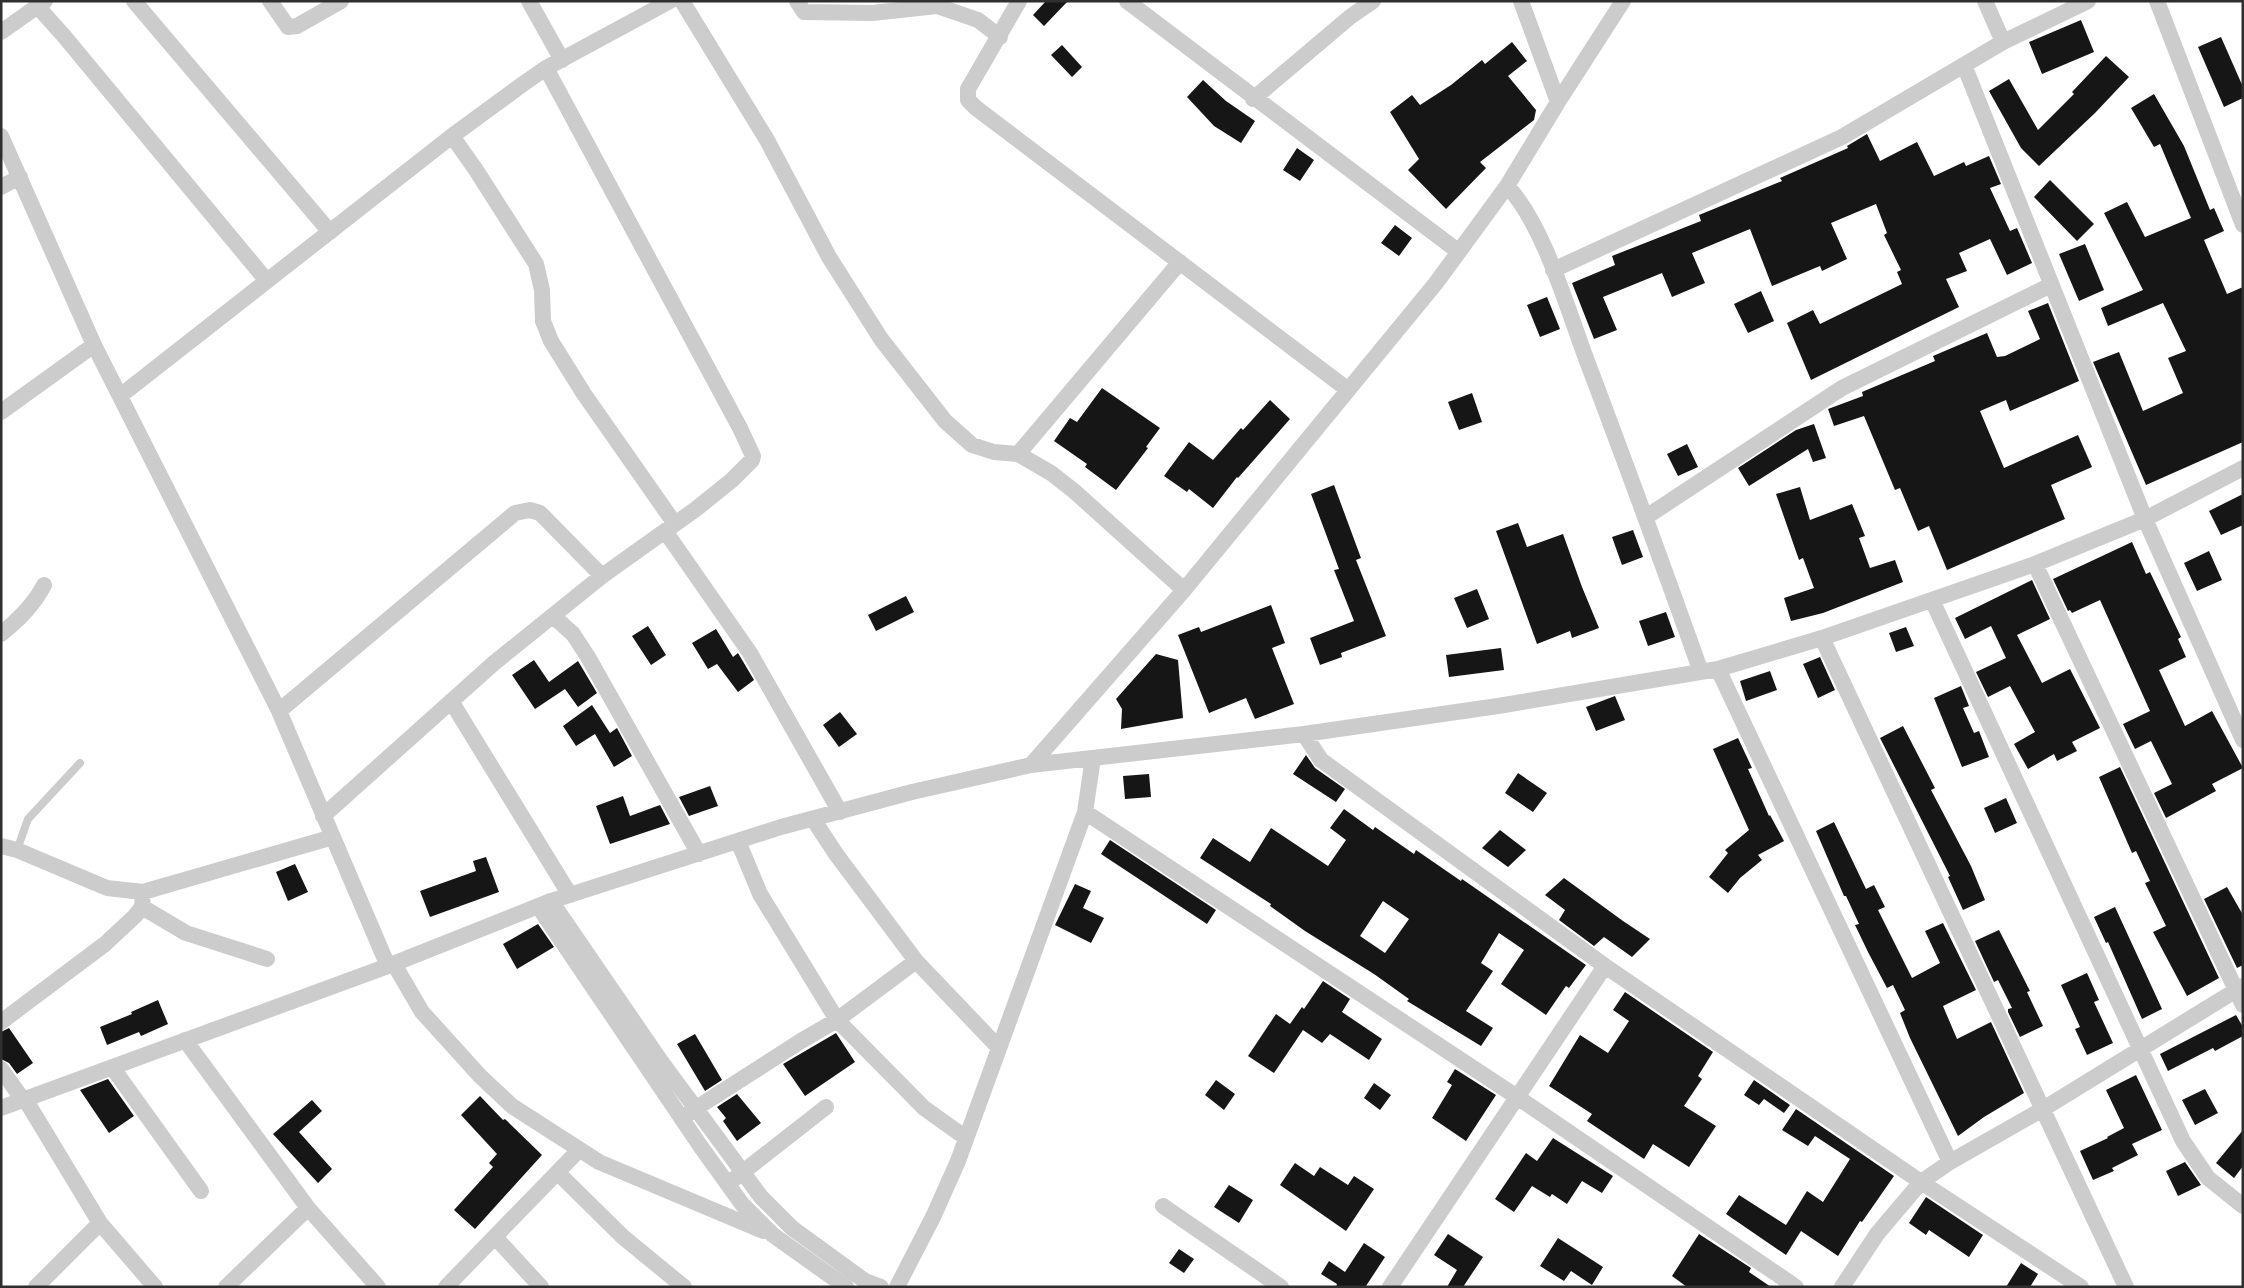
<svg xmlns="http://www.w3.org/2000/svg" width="2244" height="1288" viewBox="0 0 2244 1288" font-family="Karla,sans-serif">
<rect width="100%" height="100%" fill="#fff"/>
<path fill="#161616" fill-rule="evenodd" d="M1046 1H1068L1044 26 1033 15Z
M2081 20 2094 52 2042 74 2029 42Z
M2221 37 2243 87V98L2224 107 2198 47Z
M1512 42 1527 61 1508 76 1536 110 1534 120 1480 162 1486 168 1446 209 1408 170 1419 159 1390 112 1412 95 1420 105 1451 85 1482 60 1485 64Z
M1062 45 1082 67 1072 77 1051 55Z
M2106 56 2129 77 2095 113 2039 166 2021 148 1989 91 2009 79 2038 130 2074 94 2072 92Z
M1203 80 1226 101 1255 121 1241 143 1214 126 1187 97Z
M2154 94 2184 146 2210 210 2214 208 2224 231 2204 240 2227 294 2243 287V442L2146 485 2093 362 2119 352 2143 411 2183 393 2168 358 2186 351 2163 303 2108 326 2101 308 2143 290 2104 213 2127 202 2145 237 2191 218 2160 144 2154 147 2131 108Z
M1867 134 1880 161 1917 142 1934 176 1964 162 1966 166 1989 156 2001 184 1990 188 2010 231 2017 228 2032 263 2007 275 1990 239 1959 253 1967 271 1946 279 1959 307 1811 380 1787 323 1813 310 1820 324 1902 284 1897 272 1901 270 1884 235 1887 233 1876 204 1831 223 1847 259 1822 271 1820 266 1772 286 1750 229 1692 253 1705 283 1672 297 1662 273 1603 297 1617 330 1594 339 1572 283 1615 265 1612 256 1701 221 1699 215 1782 181 1780 178 1848 148 1847 146Z
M1297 148 1314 160 1300 181 1283 170Z
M2050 180 2094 224 2077 241 2034 197Z
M1395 225 1412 238 1399 256 1381 243Z
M2085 244 2104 290 2079 301 2059 254Z
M1761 291 1774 321 1748 333 1734 304Z
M1547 297 1560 329 1540 337 1527 305Z
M2048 303 2079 381 2010 411 2006 400 1980 411 2004 468 2078 435 2092 467 2051 485 2065 519 1947 570 1929 526 1918 531 1900 488 1895 490 1864 416 1834 426 1828 409 1863 396 1862 392 1935 361 1933 356 1987 333 1997 357 2005 356 2040 339 2028 311Z
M1102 388 1160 428 1146 447 1148 448 1116 490 1085 467 1087 464 1054 441 1070 418 1077 422Z
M1472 393 1482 422 1459 430 1448 402Z
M1270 400 1290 419 1238 478 1237 477 1213 508 1189 489 1187 492 1164 476 1189 442 1213 460 1241 428 1243 430Z
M1814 424 1826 458 1813 462 1808 449 1749 486 1738 468 1796 430Z
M1687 444 1698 467 1678 476 1667 454Z
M1334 485 1361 558 1356 560 1386 636 1341 653 1342 657 1320 665 1310 638 1354 621 1334 570 1339 569 1311 494Z
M1800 487 1810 520 1852 504 1865 536 1859 538 1870 568 1895 560 1903 582 1823 613 1791 621 1784 598 1814 588 1803 558 1799 560 1776 494Z
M2243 494V525L2221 535 2209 511Z
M1518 523 1527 547 1563 534 1582 587 1599 628 1572 638 1570 631 1537 644 1496 531Z
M1633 530 1643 557 1622 565 1612 537Z
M2132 542 2146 574 2150 572 2181 637 2178 639 2186 657 2159 670 2185 726 2212 711 2243 768 2212 784 2216 791 2166 818 2154 793 2172 784 2151 741 2135 749 2123 724 2150 711 2100 600 2072 613 2070 610 2068 611 2053 579Z
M2209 551 2222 580 2197 591 2184 563Z
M2032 580 2050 619 2017 635 2042 683 2070 669 2100 728 2072 742 2077 751 2057 761 2054 754 2028 769 2014 744 2035 732 2010 686 1988 697 1976 672 2006 658 1991 626 1965 639 1955 618Z
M1477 589 1489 619 1467 628 1454 598Z
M906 596 914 612 876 631 868 615Z
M1271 605 1285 643 1272 648 1294 704 1255 719 1246 698 1209 713 1178 635 1199 627 1201 632Z
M1666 612 1675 637 1648 646 1639 621Z
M648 626 666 655 651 665 632 636Z
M1906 627 1914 646 1896 652 1889 633Z
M716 629 733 657 738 653 754 680 738 692 717 664 708 669 692 643Z
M1501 648 1504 670 1449 677 1446 655Z
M1156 654 1178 660 1183 718 1121 729 1122 709 1116 699Z
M1820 657 1835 690 1818 698 1803 664Z
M534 660 549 682 578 661 597 693 578 707 565 689 535 709 512 675Z
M1770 671 1777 690 1746 701 1740 681Z
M1961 686 1969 706 1963 708 1974 733 1979 731 1989 757 1962 767 1934 698Z
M1615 696 1625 720 1596 731 1586 707Z
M592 705 610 733 617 728 632 756 614 767 595 734 576 746 563 726Z
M840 712 857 734 839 747 823 725Z
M1903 726 1935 788 1931 790 1971 866 1985 900 1963 910 1948 877 1950 876 1880 738Z
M1738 738 1752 768 1748 769 1769 816 1770 815 1784 841 1758 855 1762 860 1740 878 1728 893 1709 877 1728 853 1725 850 1749 830 1713 749Z
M1306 755 1315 768 1345 789 1336 802 1293 774Z
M2120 767 2219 978 2187 996 2153 932 2166 926 2145 883 2150 881 2136 851 2132 853 2099 777Z
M1518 773 1547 793 1533 812 1505 793Z
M1149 774 1151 797 1125 799 1123 776Z
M710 786 718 806 689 816 679 797Z
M623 796 630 816 660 805 670 824 610 844 596 806Z
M2006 798 2017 823 1995 833 1984 808Z
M1344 809 1373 830 1375 827 1414 854 1416 850 1461 881 1462 879 1586 965 1569 988 1566 986 1546 1015 1501 984 1524 950 1499 933 1481 963 1493 971 1466 1011 1493 1028 1481 1046 1407 1001 1409 999 1374 974 1305 931 1270 906 1271 904 1200 858 1213 838 1250 862 1271 828 1328 866 1346 840 1330 828ZM1383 901 1409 919 1385 953 1360 936Z
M1834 822 1866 889 1874 885 1885 907 1878 910 1912 978 1940 963 1925 931 1943 923 1976 990 1943 1006 1957 1039 1991 1022 2024 1093 1984 1117 1958 1136 1910 1038 1900 1013 1905 1010 1893 985 1887 988 1868 952 1855 925 1859 924 1846 896H1844L1816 831Z
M1500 830 1526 850 1508 867 1482 848Z
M1110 840 1216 910 1207 924 1101 854Z
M486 857 499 892 430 917 420 891 476 871 473 861Z
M295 864 308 892 288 901 276 872Z
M1564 878 1623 921 1650 939 1632 957 1604 937 1594 946 1559 920 1565 910 1545 895Z
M1075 884 1091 891 1083 908 1104 918 1091 943 1055 925Z
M2227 887 2243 915V965L2237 968 2204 899Z
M2115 907 2162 1009 2142 1019 2108 942 2106 943 2094 917Z
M538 924 554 947 517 969 503 944Z
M1999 930 2030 991 2027 992 2043 1026 2020 1037 2008 1012V1009L2012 1008 1998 980 1994 982 1975 941Z
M2087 973 2099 1000 2094 1002 2113 1043 2087 1055 2075 1029 2080 1027 2061 985Z
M1323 981 1350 999 1342 1012 1382 1039 1369 1060 1330 1034 1322 1043 1303 1030 1274 1073 1248 1056 1276 1014 1290 1024 1302 1007 1304 1009Z
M1625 992 1713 1052 1698 1076 1702 1079 1684 1106 1716 1126 1689 1167 1653 1144 1644 1159 1587 1121 1592 1114 1549 1086 1580 1035 1608 1053 1629 1021 1613 1010Z
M158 1000 168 1024 141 1036 139 1032 107 1045 100 1027 132 1014 131 1012Z
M2236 1015 2243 1027V1036L2215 1051 2213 1048 2168 1071 2160 1054Z
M9 1028 33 1063 17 1074 9 1063 1 1059V1032Z
M836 1033 855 1062 805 1096 783 1064Z
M695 1034 722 1080 705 1091 677 1044Z
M1455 1069 1496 1095 1466 1141 1432 1118 1452 1085 1447 1082Z
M2136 1075 2162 1130 2132 1144 2138 1155 2112 1168 2114 1171 2093 1180 2080 1151 2108 1138 2107 1137 2124 1128 2106 1090Z
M108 1079 134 1116 109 1133 80 1090Z
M1216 1080 1235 1094 1224 1110 1205 1095Z
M1754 1080 1790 1105 1784 1113 1764 1099 1759 1105 1744 1095Z
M1374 1083 1391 1095 1380 1110 1364 1098Z
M2205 1089 2218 1113 2195 1125 2182 1100Z
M737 1094 761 1123 737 1141 723 1121 726 1118 717 1107Z
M480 1096 503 1120 505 1119 542 1155 475 1229 454 1210 493 1167 489 1163 497 1154 461 1115Z
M312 1100 322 1111 299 1132 332 1169 318 1183 273 1134Z
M1796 1109 1894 1176 1862 1222 1860 1221 1838 1256 1801 1231 1786 1255 1726 1214 1739 1195 1786 1225 1807 1191 1823 1202 1850 1159 1815 1136 1808 1146 1782 1130Z
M2243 1130V1166L2234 1178 2216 1163Z
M1553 1138 1613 1176 1602 1193 1582 1181 1567 1204 1552 1194 1550 1197 1532 1186 1514 1212 1495 1199 1526 1153 1537 1161Z
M2185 1162 2201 1185 2178 1196 2166 1171Z
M1295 1163 1314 1176 1320 1167 1348 1185 1354 1176 1374 1189 1346 1231 1280 1185Z
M1229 1185 1253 1200 1239 1223 1214 1207Z
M1926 1197 1983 1235 1969 1257 1929 1230 1926 1235 1909 1223Z
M1448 1234 1483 1257 1463 1287H1447L1457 1270 1434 1255Z
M1699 1234 1751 1268 1749 1272 1771 1287H1687L1672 1276Z
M1558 1238 1603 1267 1592 1285 1571 1271 1564 1281 1540 1266Z
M1364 1243 1385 1257 1366 1286 1368 1287H1336L1337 1284 1321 1274 1329 1261 1345 1272Z
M1179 1249 1194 1259 1184 1273 1169 1263Z
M2021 1263 2038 1274 2030 1287H2006Z"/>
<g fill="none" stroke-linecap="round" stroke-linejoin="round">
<path stroke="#ccc" stroke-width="8" d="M17 850 28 819 80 763"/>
<path stroke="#ccc" stroke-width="16" d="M134 1 330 232
M270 1 288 27 297 26 341 1
M529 1 562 60
M682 1 767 140 829 257 881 339 945 421 972 445 994 452 1018 454 1051 473 1074 491 1184 590
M797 1 804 12 872 13 937 6 978 20 1000 37
M1019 1 968 89V100L976 108 1347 389
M1127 1 1459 252
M1521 1 1558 102
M1985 1 2003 42
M2157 1 2243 225
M38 7 64 36 267 281
M1 32 45 1
M1964 65 2145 519 2243 740
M1253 99 1350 17 1373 1
M1 136 94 345 279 711 388 966
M452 136 476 170 536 264 542 290 543 321 551 341 584 394 675 524
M1507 186C1542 222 1566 304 1584 353 1624 459 1663 565 1701 672
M1 187 20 177
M1553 270 1842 137 2003 42 2088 1
M120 396 452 136 523 84 546 68 670 1
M1 412 94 345
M1018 454 1180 262
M1646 517 1842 388 2051 285
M665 531 750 653 840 812
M2035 564 2243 1005
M1932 600 2183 1141 2208 1178 2243 1206
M553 616 573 634 588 657 699 854
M1 634C18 620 34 605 44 585
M1822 638 2126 1287
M1718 669 1950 1162
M451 701 570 895
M279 711 515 513 530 510 540 513 602 576
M1304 734 1321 760 1605 966 1921 1182 2081 1287
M1031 765 1184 590 1436 283 1507 186 1558 102 1623 1
M1085 812 1517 1097 1796 1287
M323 816 494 663 602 576 696 509 732 480 752 460 753 456 740 428 546 68
M813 819 836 854 916 961
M738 841 760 894 837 1020 924 1108 966 1138
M1 846 17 850 107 888 143 892 333 837
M551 901 660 1060 761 1197 792 1228 865 1281 881 1287
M538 906 701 1147 742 1204 773 1235 846 1287
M142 907 186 933 267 959
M394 964 422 1012 480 1076 512 1106 599 1162 763 1231
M1 1022 105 944 135 916 142 907 143 892
M185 1040 308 1208 378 1287
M112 1067 201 1191
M1 1069 23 1100
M25 1099 100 1223 155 1287
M1 1108 388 966 551 901 781 827 912 792 1031 765 1304 734 1498 706 1718 669 1822 638 2035 564 2145 519 2243 468
M687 1114 801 1041 837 1020 916 961 999 1048
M558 1173 623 1237 684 1287
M734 1179 826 1107
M1163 1206 1281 1287
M495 1237 541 1287
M36 1287 100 1223
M226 1287 308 1208
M446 1287 579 1150
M897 1287 934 1215 958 1161 1085 812 1093 758
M1390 1287 1605 966
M1842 1287 1877 1234 1921 1182 1950 1162 2043 1109 2243 986"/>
</g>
<rect width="2244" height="1288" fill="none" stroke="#2f2f2f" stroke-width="5"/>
</svg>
